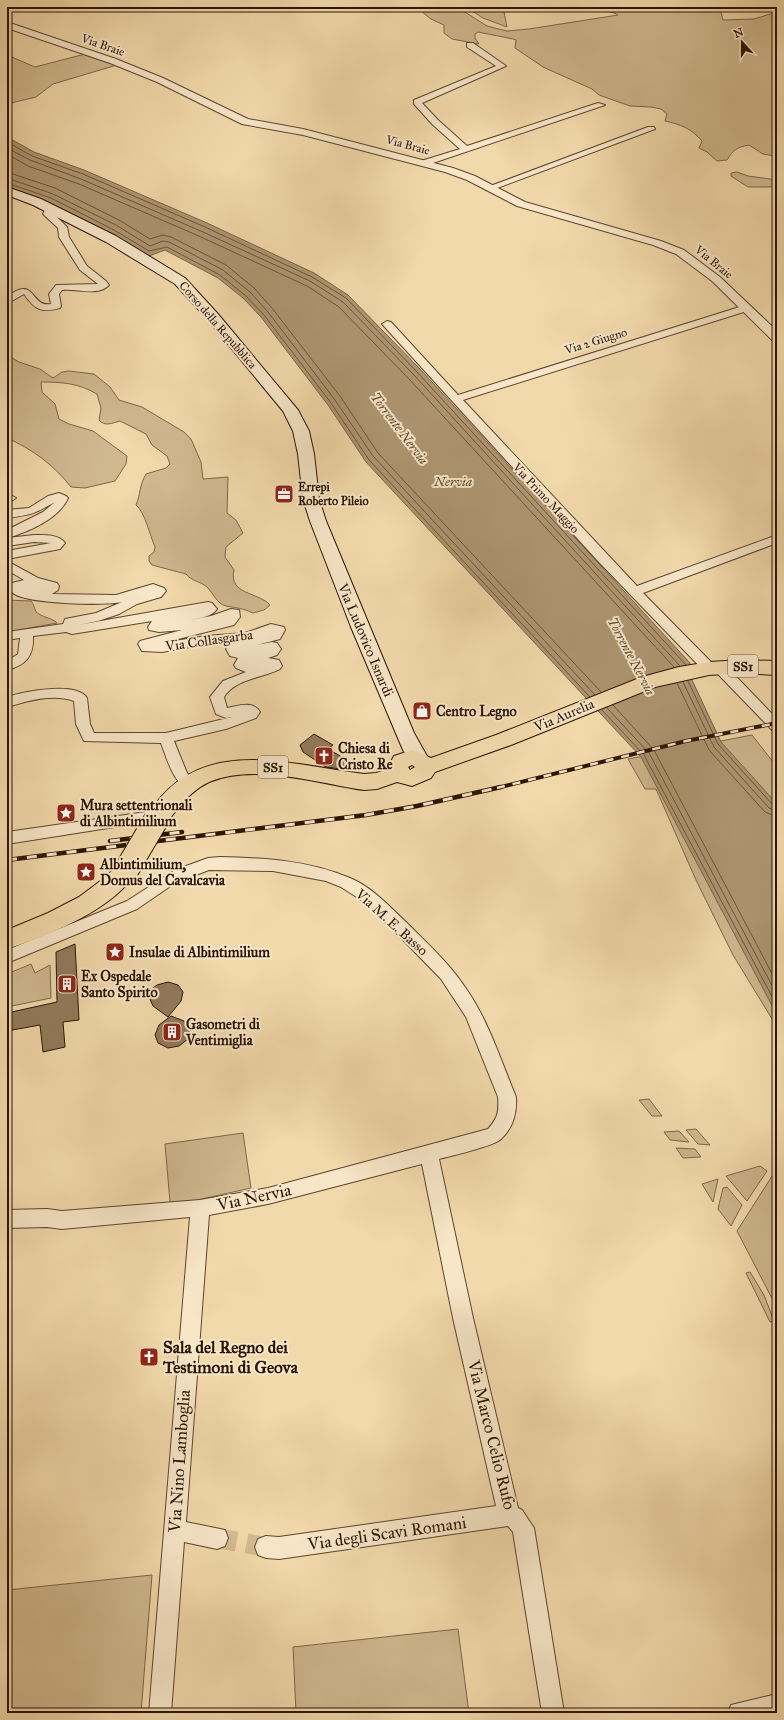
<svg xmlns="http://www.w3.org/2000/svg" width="784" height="1720" viewBox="0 0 784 1720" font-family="'IM FELL Great Primer',serif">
<rect width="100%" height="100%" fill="#f2d9ab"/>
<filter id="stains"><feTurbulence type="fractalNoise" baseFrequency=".005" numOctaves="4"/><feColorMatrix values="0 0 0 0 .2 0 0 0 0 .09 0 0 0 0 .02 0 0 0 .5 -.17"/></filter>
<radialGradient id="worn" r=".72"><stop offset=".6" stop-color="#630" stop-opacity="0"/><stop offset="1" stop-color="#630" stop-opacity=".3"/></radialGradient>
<path fill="#d0b88f" stroke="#7e664a" d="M416 7H457L487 26 507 31 529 29 618 15C610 8 578 14 564 7H730L721 12 723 20 754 19 777 12V146L774 148 777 154 775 156 763 154 749 145C737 147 733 150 727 160L717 161 707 152 699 148 702 141C692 129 680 124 665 121L667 114 661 109 651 107 630 106 599 95 592 89 543 67 515 48 516 40 513 39 478 32 475 34V38L479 44 452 39 444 33V25L431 19Z
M466 7H508L504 12 507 27 483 18Z
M85 54 117 65 53 84 36 97 7 104V55L35 67Z
M737 172 748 176 777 180V187H748L731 176V173Z
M7 355 19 362 40 369 53 378 62 372 69 371 94 374 110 387 119 400 142 407 184 432 191 439 201 462 203 479 228 477 227 513 236 520 243 533 226 547 225 557 234 570C228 595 259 592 270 605L264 610 253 613C242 608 237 608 226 606 217 604 213 593 207 587 200 581 191 581 186 574L152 565 149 561V556L154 552 155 547C150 536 145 512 136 505 141 493 139 486 146 474L166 468 170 464 167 456 152 445 146 434 120 421C112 423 105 427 99 420L101 408 97 394C78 383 62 382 41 382L42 392 55 404 59 419 69 424 93 431 127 456 126 464 115 481 85 488 71 487C54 465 32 449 7 438Z
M7 600 31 601C35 605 34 612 39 614 45 618 52 618 57 623L7 632Z
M752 735 777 767V1027L733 955 696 880 656 789H645L628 759Z
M31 964 35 973 50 965 51 998 7 1007V974Z
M649 1099 662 1116H652L639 1100Z
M696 1129 710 1145 698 1144 686 1130Z
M679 1131 689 1142 670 1140 664 1132Z
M243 1133 251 1188 193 1201 170 1202 165 1144Z
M676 1148 695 1149 701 1157 683 1158Z
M760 1166 767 1171 747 1201 726 1176Z
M774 1173H777V1308L737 1231Z
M718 1179 713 1202 702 1184Z
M727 1187 742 1205 731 1226 718 1209 723 1188Z
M750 1272 764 1295 774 1321 770 1322 746 1273Z
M152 1575 141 1713H7V1590Z
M458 1629 469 1713H296L293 1647Z"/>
<path fill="#ae9672" stroke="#7a6246" d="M7 137 34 152 84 170 207 223 314 273 348 295 420 369 690 663 692 680 721 742 777 804V1015L641 757 366 462 328 405 261 317 243 298 218 278 165 250 149 256C103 228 57 205 7 186Z"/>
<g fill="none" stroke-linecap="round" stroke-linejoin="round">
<path stroke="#6c553b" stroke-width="1" d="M7 142 32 156 83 174 205 227 312 277 346 298 417 372 686 665
M7 148 30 160 81 179 203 232 310 281 343 302 414 375 680 666
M7 154 28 166 79 184 201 237 307 286 339 307 409 379 674 667
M7 172 55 188 119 220 150 239 163 235 171 237 226 265 254 288 272 308 340 396 378 453 601 692
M7 178 53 194 116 225 150 246 163 241 169 242 223 270 250 292 268 312 335 400 373 456 595 695
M7 183 51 198 114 230 149 251 167 247 220 275 246 296 264 315 331 403 369 460 590 697
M688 681 718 744 772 804 777 806
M683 682 714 747 769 808 777 811
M677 683 709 750 765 812 777 817
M613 705 654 750 777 983
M607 708 649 753 777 995
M602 710 644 755 777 1006"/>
</g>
<path fill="#927a5b" stroke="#2b1404" d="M279 489H290L289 500H278Z
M314 734 333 745 328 749 349 761 340 769 326 767 303 752 300 745Z
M75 944 79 1020 63 1022 65 1047 43 1052 40 1025 7 1031V1013L57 1002 56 952Z
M168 982 178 985 183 992 181 1001 168 1017 153 1006 149 997 153 988 157 985Z
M171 1016 184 1021 189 1029V1034L188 1039 179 1046 168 1048 158 1043 155 1035 159 1025Z"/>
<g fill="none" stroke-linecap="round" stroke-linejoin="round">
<path stroke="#d4bb92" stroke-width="20" stroke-dasharray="20 10" stroke-linecap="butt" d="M217 1538 266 1547"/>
<g stroke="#5d452e" stroke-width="2">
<path id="minor" d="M467 43H473L506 66 422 103 438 120 467 146 598 103 605 105 427 165H421V161L460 149 432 124 414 104V100L496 66 467 47Z
M648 127H654L655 129 492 190H486L485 188Z
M50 205 55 208 53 213 67 227 69 237 87 266 106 281 109 285C98 297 76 288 62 290L59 294 61 306 60 308C41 313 35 310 24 294L10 302 7 301V297C36 274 30 308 51 304L49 294 56 285 98 284 80 270 59 237 58 228 43 214 47 206Z
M746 305 750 306 751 308 750 310 463 400 637 586 777 535V543L643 593 714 665 719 663 724 664 777 719V732L772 730 714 670 709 672 704 671 597 560 382 324 387 321 391 322 458 395Z
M7 493 16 498 7 504Z
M59 493 66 496 68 498C59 519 28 532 7 538V530L43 512 55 502C34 514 31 515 7 518V510L29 508 48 496Z
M34 535C44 535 59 534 65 543L60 549 7 559V551L51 543 34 542 7 546V538Z
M7 561 38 578 57 583 59 586 58 590 52 594 116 595 153 584 164 588 166 591 161 597 137 604 119 614 98 621 78 625 208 602 212 603 217 609C212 617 199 618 190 620L211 616 231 609 239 610 240 617 234 625 162 643 206 636 245 633 271 624 284 627 285 630 280 639 257 645 272 642 277 643 281 649 277 655 268 658 279 660 282 666 280 669C262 678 235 679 224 697L227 708C238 706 253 700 260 712L256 718 226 729 174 741 187 773 196 784 194 788C176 793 166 756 161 743L84 741 76 724 74 701C53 693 27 701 7 707V697C23 692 76 681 87 698L90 724 94 733H166L232 717 226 718 216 714 210 697 223 681 246 672 236 668 234 665 238 658 230 656 226 649 230 644 235 643 206 644 162 652 142 651 138 644 140 641 182 630 159 632 149 630 148 627 152 621 72 634 66 632 33 636C34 656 26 665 7 670V661L18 654 20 638 7 640V632L63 624 65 619 96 613 122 602C106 606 22 604 12 592 11 590 10 588 10 586L12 583 24 580 7 570Z
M160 810 165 811 167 815 165 819 7 844V832Z
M219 857C263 858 308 860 350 878 372 887 389 906 406 922 428 944 450 964 467 990 489 1022 501 1061 516 1097 517 1113 513 1128 501 1139 494 1146 451 1156 439 1159L473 1318 518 1508 522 1510 534 1528 564 1713H542L513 1532 508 1526 279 1559 266 1558 258 1555 255 1547 258 1539 266 1536 279 1537 496 1506 453 1318 422 1164 268 1204 209 1215 186 1522 225 1530 228 1538 225 1546 217 1549 184 1542 171 1713H149L190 1217 62 1229 47 1227 7 1228V1210L47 1209 62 1211 200 1200 268 1188 488 1129C498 1117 499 1113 498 1097L466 1017 441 979 369 905 341 887 326 881 273 871 209 870 175 883 137 909 7 963V950L127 901 175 870 208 858Z
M777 1694V1713H728L731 1705Z"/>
</g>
<g stroke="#5d452e" stroke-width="2">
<path id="tertiary" d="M7 22 116 59 163 78 248 119 303 129 453 168 475 176 525 202 661 241 684 250 720 277 777 331V342L773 341 712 281 676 254 653 245 517 206 467 180 445 172 303 135 242 124 157 82 110 63 7 28Z"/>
</g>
<g stroke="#2b1404" stroke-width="2">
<path id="secondary" d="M7 187 41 199 116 236 185 278 218 314 298 410 309 431 314 454 319 499 326 521 414 733 428 758 425 763 418 765 411 763 403 750 351 627 310 521 303 499 298 454 293 431 283 411 208 320 175 284 106 242 33 205 7 195Z"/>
</g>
<g stroke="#2b1404" stroke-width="2">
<path id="primary" d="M742 660 777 661V675L742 673 709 675 655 687 511 745 435 772 431 778 412 786 397 782 377 789 364 790C316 783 255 763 209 782 196 788 184 800 175 812 171 816 168 823 163 826 158 829 153 827 148 826L145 820C194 732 285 764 364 774L376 773 389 769 388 767 394 756 412 750 431 758 496 735 642 677 679 667 709 662ZM412 765 415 767 410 770 408 767Z
M127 860 135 863 138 869C116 909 49 935 7 949V930L48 913 79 897 107 876 119 863Z"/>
</g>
<use href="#minor" fill="#f7e6c8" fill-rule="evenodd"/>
<use href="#tertiary" fill="#f7e6c8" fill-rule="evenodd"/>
<use href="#secondary" fill="#f7e6c8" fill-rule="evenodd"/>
<use href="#primary" fill="#f2d9ab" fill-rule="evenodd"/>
<g stroke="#2b1404" stroke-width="4">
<path id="rail-far1" d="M497 788 686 741 777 723"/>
</g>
<g stroke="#2b1404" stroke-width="4.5">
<path id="rail" d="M110 841 182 832
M7 860 366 815 417 806 501 787"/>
</g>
<use href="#rail-far1" stroke="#f7e6c8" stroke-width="2.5" stroke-dasharray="8" stroke-linecap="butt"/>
<use href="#rail" stroke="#f7e6c8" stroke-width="3" stroke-dasharray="10" stroke-linecap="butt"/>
<g stroke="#2b1404" stroke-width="26" stroke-linecap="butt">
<path id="primary-bridge" d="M127 869 156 820"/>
</g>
<use href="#primary-bridge" stroke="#f2d9ab" stroke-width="24"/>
</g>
<defs>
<g id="office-square" transform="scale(1)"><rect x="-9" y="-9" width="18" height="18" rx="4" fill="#8f2418" stroke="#f7e6c8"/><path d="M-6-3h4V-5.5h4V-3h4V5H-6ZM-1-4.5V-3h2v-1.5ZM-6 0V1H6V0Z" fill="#fff"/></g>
<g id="shop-square" transform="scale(1)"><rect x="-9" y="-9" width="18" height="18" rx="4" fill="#8f2418" stroke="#f7e6c8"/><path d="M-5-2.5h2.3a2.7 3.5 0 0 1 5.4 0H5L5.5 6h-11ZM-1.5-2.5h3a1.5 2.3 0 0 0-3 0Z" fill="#fff"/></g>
<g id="church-square" transform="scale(1)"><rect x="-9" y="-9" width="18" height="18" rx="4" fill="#8f2418" stroke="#f7e6c8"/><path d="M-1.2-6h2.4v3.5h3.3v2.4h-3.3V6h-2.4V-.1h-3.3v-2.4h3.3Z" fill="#fff"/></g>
<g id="sight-square" transform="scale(1)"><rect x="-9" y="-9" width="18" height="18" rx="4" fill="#8f2418" stroke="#f7e6c8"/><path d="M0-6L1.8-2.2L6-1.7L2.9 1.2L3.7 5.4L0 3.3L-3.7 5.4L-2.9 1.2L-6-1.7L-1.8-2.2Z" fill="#fff"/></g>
<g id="building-square" transform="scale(1)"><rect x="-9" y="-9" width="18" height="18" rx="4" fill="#8f2418" stroke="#f7e6c8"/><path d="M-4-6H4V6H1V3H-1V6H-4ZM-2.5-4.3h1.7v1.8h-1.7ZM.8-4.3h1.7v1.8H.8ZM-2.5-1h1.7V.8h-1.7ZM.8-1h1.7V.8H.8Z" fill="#fff"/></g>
</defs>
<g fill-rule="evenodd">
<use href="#office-square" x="284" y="494"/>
<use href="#shop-square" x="422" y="711"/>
<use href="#church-square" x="324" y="756"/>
<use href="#sight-square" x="66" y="813"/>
<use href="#sight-square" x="86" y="872"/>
<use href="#sight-square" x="115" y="952"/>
<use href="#building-square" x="67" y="984"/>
<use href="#building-square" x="172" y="1032"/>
<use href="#church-square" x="149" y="1357"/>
</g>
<g text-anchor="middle" stroke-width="4" stroke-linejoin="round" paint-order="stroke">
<g font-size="12" fill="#2b1404" stroke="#f7e6c8">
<text transform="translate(103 45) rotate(19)" y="4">Via Braie</text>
<text transform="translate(408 145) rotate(15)" y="4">Via Braie</text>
<text transform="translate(714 262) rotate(39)" y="4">Via Braie</text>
<text transform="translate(218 325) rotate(49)" y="4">Corso della Repubblica</text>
<text transform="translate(596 341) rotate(-17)" y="4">Via 2 Giugno</text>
<text transform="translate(546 498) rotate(47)" y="4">Via Primo Maggio</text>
</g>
<g font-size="12" font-weight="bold" fill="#2b1404" stroke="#f7e6c8" text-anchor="start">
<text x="298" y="491">Errepi<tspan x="298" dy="14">Roberto Pileio</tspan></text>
</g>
<g font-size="13" font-style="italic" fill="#5f4830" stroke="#f7e6c8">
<text transform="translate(400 428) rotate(53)" y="5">Torrente Nervia</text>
<text x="453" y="486">Nervia</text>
<text transform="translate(632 656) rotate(62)" y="5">Torrente Nervia</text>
</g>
<g fill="#f7e6c8" stroke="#68533f" stroke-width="1">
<rect x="728" y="655" width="30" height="22" rx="3"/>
<rect x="258" y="756" width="30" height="22" rx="3"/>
</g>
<g font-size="13" font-weight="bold" fill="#2b1404">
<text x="743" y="671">SS1</text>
<text x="273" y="772">SS1</text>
</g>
<g font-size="14" fill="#2b1404" stroke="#f7e6c8">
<text transform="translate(209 640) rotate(-8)" y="5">Via Collasgarba</text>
<text transform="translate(366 640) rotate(67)" y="5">Via Ludovico Isnardi</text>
<text transform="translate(564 715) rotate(-23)" y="5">Via Aurelia</text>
<text transform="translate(392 922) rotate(42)" y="5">Via M. E. Basso</text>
</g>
<g font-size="14" font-weight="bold" fill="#2b1404" stroke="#f7e6c8" text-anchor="start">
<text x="436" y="716">Centro Legno</text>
<text x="338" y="753">Chiesa di<tspan x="338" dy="16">Cristo Re</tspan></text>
<text x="80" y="810">Mura settentrionali<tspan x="80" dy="16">di Albintimilium</tspan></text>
<text x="100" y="869">Albintimilium,<tspan x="100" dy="16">Domus del Cavalcavia</tspan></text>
<text x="129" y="957">Insulae di Albintimilium</text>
<text x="81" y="981">Ex Ospedale<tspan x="81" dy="16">Santo Spirito</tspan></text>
<text x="186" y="1029">Gasometri di<tspan x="186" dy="16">Ventimiglia</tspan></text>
</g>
<g font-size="17" fill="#2b1404" stroke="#f7e6c8">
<text transform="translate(254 1197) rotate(-12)" y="6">Via Nervia</text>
<text transform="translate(492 1435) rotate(76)" y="6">Via Marco Celio Rufo</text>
<text transform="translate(179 1461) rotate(-86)" y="6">Via Nino Lamboglia</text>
<text transform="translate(387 1533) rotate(-8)" y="6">Via degli Scavi Romani</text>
</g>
<g font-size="17" font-weight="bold" fill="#2b1404" stroke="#f7e6c8" text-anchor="start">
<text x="163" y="1353">Sala del Regno dei<tspan x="163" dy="20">Testimoni di Geova</tspan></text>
</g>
</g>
<rect width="784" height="1720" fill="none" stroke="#f2d9ab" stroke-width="24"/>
<rect x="8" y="8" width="768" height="1704" fill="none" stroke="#2b1404" stroke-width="2"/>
<rect x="12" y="12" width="760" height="1696" fill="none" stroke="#2b1404"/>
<g transform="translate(742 42) rotate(339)" stroke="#f7e6c8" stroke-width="3" paint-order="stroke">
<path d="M0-3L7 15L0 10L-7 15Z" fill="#2b1404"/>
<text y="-6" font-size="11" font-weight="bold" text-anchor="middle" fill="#2b1404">N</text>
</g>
<rect width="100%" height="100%" filter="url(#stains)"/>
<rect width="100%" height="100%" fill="url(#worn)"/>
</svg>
